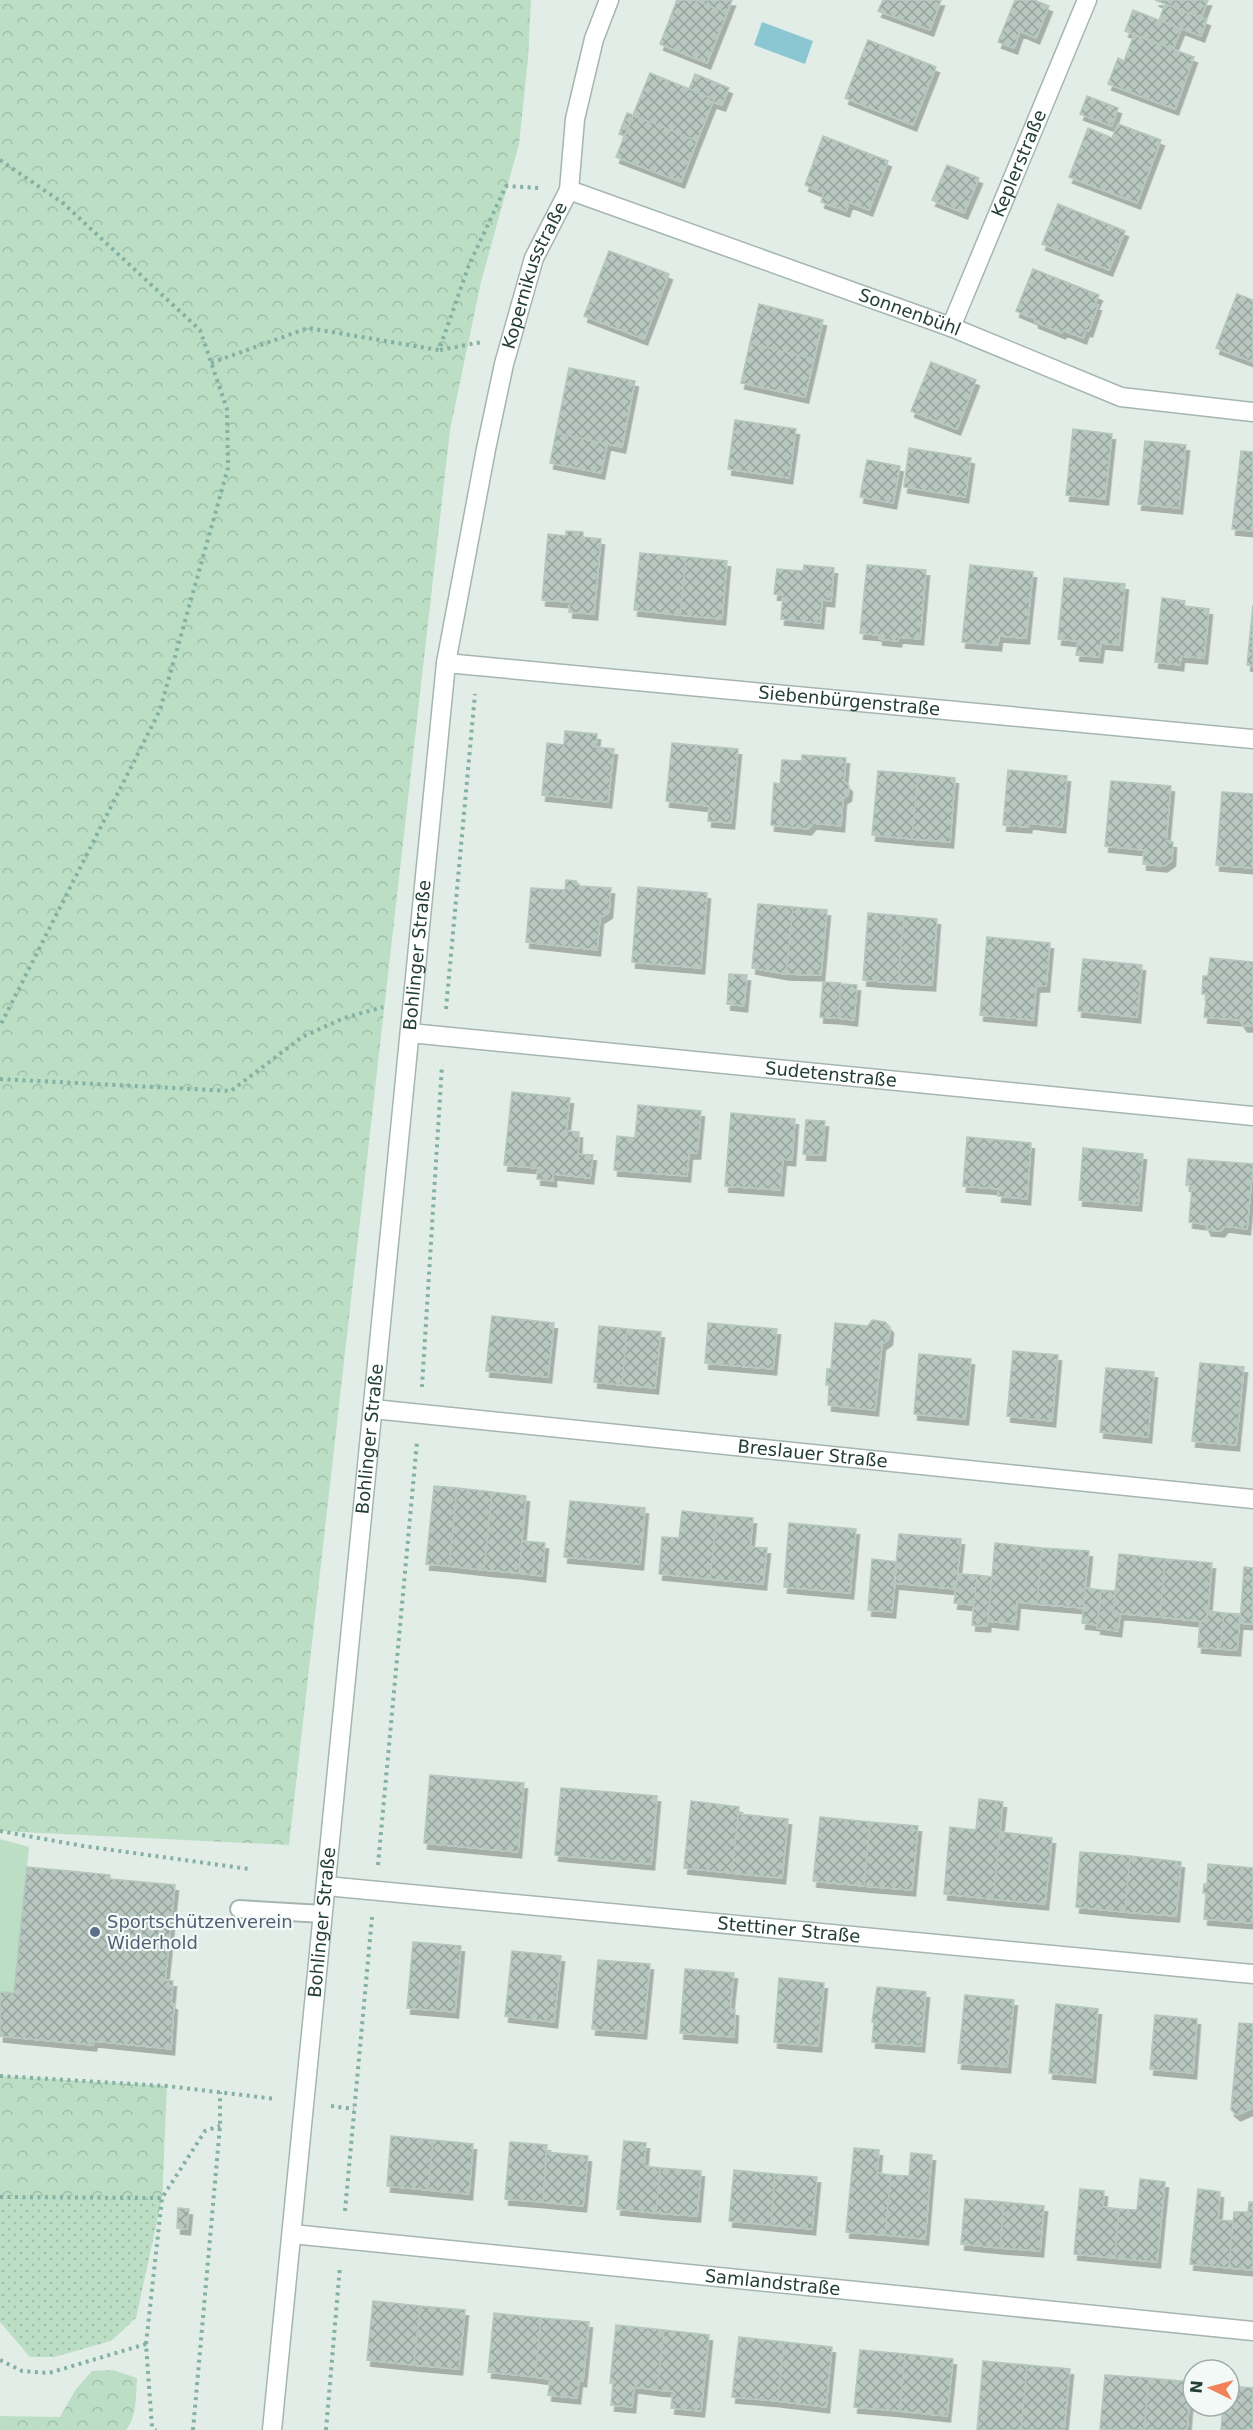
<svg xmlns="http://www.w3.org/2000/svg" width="1253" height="2430" viewBox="0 0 1253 2430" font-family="'DejaVu Sans',sans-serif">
<defs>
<pattern id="green-dots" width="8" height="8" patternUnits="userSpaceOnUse" patternTransform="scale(1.5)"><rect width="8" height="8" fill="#bbdec5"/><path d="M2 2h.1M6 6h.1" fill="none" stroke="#a0c0aa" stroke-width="1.8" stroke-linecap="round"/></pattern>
<pattern id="forest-crowns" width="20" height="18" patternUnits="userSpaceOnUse" patternTransform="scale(1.5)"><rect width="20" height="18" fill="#bbdec5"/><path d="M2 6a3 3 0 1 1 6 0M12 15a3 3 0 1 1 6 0" fill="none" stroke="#a0c0aa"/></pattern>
<pattern id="building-cross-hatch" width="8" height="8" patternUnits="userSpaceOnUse" patternTransform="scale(1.5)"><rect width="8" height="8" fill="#b8c8c1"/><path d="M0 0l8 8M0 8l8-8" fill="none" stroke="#95a49e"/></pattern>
<filter id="shadow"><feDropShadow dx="3.5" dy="6" stdDeviation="0" flood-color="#0004"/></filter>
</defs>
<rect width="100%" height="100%" fill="#e3ede8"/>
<path fill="url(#green-dots)" d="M0 2148 164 2153 162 2198 136 2318 111 2341 54 2357H30L0 2322Z"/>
<path fill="url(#forest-crowns)" d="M0 0H531L528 59 519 144 481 282 450 430 289 1845 0 1831Z
M0 2076 167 2086 162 2198 0 2202Z
M113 2370 137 2378C136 2394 137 2418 126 2430H0V2416L60 2417 76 2389 92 2371Z"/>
<path fill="#bbdec5" d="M0 1839 29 1847 14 1993 0 1992Z"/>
<path fill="#8ac7d2" d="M762 22 813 41 805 64 754 45Z"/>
<path fill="url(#building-cross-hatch)" stroke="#b5c7bf" stroke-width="1.5" filter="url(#shadow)" d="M677 0H695L727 13 707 63 660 44Z
M695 0H732L727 13Z
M883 0H941L930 30 878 11Z
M1015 0H1034L1049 6 1036 38 1020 31 1014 48 998 42Z
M1155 0H1208L1201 18Z
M1165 4 1207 20 1201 36 1159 20Z
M1133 10 1181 29 1173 49 1125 31Z
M1134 35 1194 57 1175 109 1108 84 1118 58 1124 61Z
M868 40 936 67 913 125 845 98Z
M650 73 714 99 697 141 633 115Z
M695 74 729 88 722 105 713 102 714 99 689 89Z
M1087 96 1118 108 1112 126 1080 114Z
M627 113 633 115 625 136 619 134Z
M633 115 697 141 681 182 616 157Z
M1118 124 1161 140 1137 203 1069 177 1088 128 1112 138Z
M823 136 888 161 869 210 849 202 846 211 821 202 824 193 805 185Z
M947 165 979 178 964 213 932 200Z
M1058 204 1125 231 1109 270 1042 244Z
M609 251 669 274 644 339 584 316Z
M1033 269 1099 295 1095 304 1098 305 1089 331 1086 330 1083 338 1063 330 1062 333 1035 322V319L1016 311Z
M1237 294 1253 300V362L1216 348Z
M759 304 823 320 814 359 750 343Z
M750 343 814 359 805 397 741 383Z
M931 362 976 380 957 429 911 411Z
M569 368 635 381 622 447 556 433Z
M735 420 796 429 789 478 728 469Z
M1073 429 1112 434 1105 499 1066 495Z
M556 433 607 444 601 473 550 463Z
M1145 441 1186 445 1179 508 1138 504Z
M909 448 971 458 965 497 904 487Z
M1241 451 1253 452V531L1232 529Z
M867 460 900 466 893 503 860 497Z
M566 531 583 532V537L601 539 594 614 569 612 570 602 542 600 548 534 566 536Z
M640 553 686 557 680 615 634 610Z
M686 557 727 561 722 619 680 615Z
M804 565 834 568 831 601 822 600 820 623 781 619 783 595 774 594 777 569 803 571Z
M867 565 926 570 920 639 899 637 898 641 879 639V635L860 633Z
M970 565 1033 572 1026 638 999 636 998 645 962 642Z
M1064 578 1125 584 1119 645 1101 643 1099 657 1076 655 1078 641 1058 639Z
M1162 598 1185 601 1184 606 1209 609 1204 658 1181 656 1180 665 1155 662Z
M1253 605V666L1247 665Z
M565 731 597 734 596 747 614 749 608 802 542 795 547 743 564 745Z
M672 743 738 749 731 823 708 821 709 806 666 801Z
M802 755 846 758 844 781 849 786 848 795 843 798 841 826 813 823 808 829 771 825 774 783 780 784 782 760 802 761Z
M1008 770 1067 776 1062 827 1029 823 1028 827 1003 825Z
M878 771 918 774 912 839 872 835Z
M918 774 955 778 950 842 912 839Z
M1111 781 1171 786 1166 841 1173 842 1172 860 1164 866 1143 864 1144 850 1105 846Z
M1222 792 1253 794V868L1216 865Z
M566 880 576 881 580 886 611 888 609 912 600 918 597 950 526 942 531 888 565 890Z
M638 887 707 893 701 968 632 962Z
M758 904 793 907 786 974 752 968Z
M793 907 827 910 821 975 786 974Z
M868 913 904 916 898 983 863 980Z
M904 916 937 919 932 985 898 983Z
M987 937 1050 943 1046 986H1036L1033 1020 980 1015Z
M1210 958 1253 962V1026H1244L1240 1020 1204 1017 1207 994H1202L1203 976H1208Z
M1083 959 1142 965 1137 1017 1078 1011Z
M729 974 747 975 744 1006 727 1004Z
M823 982 841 983 838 1018 820 1017Z
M841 984 857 985 854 1020 838 1018Z
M512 1092 570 1098 566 1131 579 1132 578 1154 593 1155 590 1178 553 1174V1181L537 1179 538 1168 504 1165Z
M638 1105 701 1111 697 1153H689L687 1176 614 1170 617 1136 635 1138Z
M731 1113 795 1119 792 1160 783 1159 780 1190 725 1186Z
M806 1120 825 1121 822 1155 803 1154Z
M967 1137 1031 1143 1027 1199 998 1196 999 1189 963 1186Z
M1083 1148 1143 1154 1138 1205 1079 1200Z
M1188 1159 1253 1164 1247 1229 1225 1226 1221 1231 1208 1230 1205 1224 1189 1222 1192 1186 1186 1185Z
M492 1316 554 1323 548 1377 486 1371Z
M872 1320 885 1322 890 1327 889 1339 882 1344 875 1410 828 1405 829 1385H826L827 1369H831L835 1323 868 1326Z
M708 1323 777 1329 773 1369 705 1363Z
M599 1326 627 1329 622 1385 594 1382Z
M627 1329 661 1332 655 1388 622 1385Z
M1013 1351 1058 1355 1052 1421 1007 1416Z
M919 1354 971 1359 965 1419 914 1414Z
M1200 1363 1244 1367 1236 1445 1192 1441Z
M1106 1368 1154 1372 1148 1437 1100 1432Z
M434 1486 457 1488 449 1566 426 1564Z
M457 1488 492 1492 484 1570 449 1566Z
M492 1492 526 1496 519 1573 484 1570Z
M570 1501 645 1508 640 1564 564 1557Z
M682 1511 717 1515 710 1579 659 1574 662 1537 679 1538Z
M717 1515 753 1518 750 1547 767 1548 763 1584 710 1579Z
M789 1523 856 1529 850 1593 784 1587Z
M899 1534 961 1539 956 1589 894 1583Z
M522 1541 545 1543 542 1576 519 1573Z
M995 1543 1042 1548 1037 1604 1017 1602 1015 1624 988 1621Z
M1042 1548 1089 1551 1083 1608 1037 1604Z
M1119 1554 1165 1559 1160 1617 1113 1613Z
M872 1559 897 1562 892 1612 868 1610Z
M1165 1559 1212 1563 1207 1622 1160 1617Z
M1244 1567 1253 1568V1624L1240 1623Z
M958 1574 977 1575 974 1605 954 1603Z
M977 1575 992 1577 987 1626 972 1625Z
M1085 1588 1101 1590 1098 1625 1082 1623Z
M1101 1590 1115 1591 1113 1613 1120 1614 1118 1631 1097 1628Z
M1207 1611 1224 1613 1220 1649 1198 1647 1200 1621 1207 1622Z
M1224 1613 1240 1614 1237 1650 1220 1649Z
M430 1775 524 1783 518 1852 424 1843Z
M561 1788 657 1796 651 1864 555 1855Z
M979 1799 1003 1802 993 1899 944 1894 950 1827 976 1830Z
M691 1801 739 1807 732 1873 684 1868Z
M738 1814 788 1819 782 1878 732 1873Z
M820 1817 870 1822 864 1886 813 1881Z
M870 1822 918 1826 912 1890 864 1886Z
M1000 1832 1052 1838 1045 1904 993 1899Z
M1080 1852 1130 1856 1125 1912 1076 1907Z
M1130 1856 1181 1862 1176 1916 1125 1912Z
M1208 1864 1253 1868V1923L1204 1919 1206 1893H1203L1204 1884H1207Z
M27 1867 110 1875V1879L175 1885 165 1980 173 1981 171 2003 174 2004 171 2049 94 2041 93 2045 0 2036V1992L14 1993Z
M413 1942 461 1946 455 2012 407 2008Z
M512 1951 561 1956 554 2022 505 2016Z
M598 1960 650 1964 643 2033 592 2029Z
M685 1969 734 1973 730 2009 735 2010 734 2037 680 2033Z
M779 1978 824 1983 818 2046 774 2042Z
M877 1987 926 1992 921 2046 872 2042 874 2022H872Z
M965 1995 1014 2000 1007 2067 958 2063Z
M1056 2004 1098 2009 1092 2077 1049 2073Z
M1155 2015 1197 2019 1193 2073 1150 2069Z
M1239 2023 1253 2024V2108L1237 2115 1231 2110Z
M391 2136 433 2140 428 2190 387 2186Z
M433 2140 473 2144 469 2194 428 2190Z
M624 2141 646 2143 644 2166 660 2168 656 2213 617 2209Z
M510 2142 547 2145 543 2202 505 2199Z
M854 2148 879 2150 877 2173 891 2175 885 2235 846 2232Z
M546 2152 588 2156 583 2206 543 2202Z
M911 2153 932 2155 925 2239 885 2235 891 2175 909 2176Z
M660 2168 701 2171 697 2216 656 2213Z
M734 2170 775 2174 771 2225 729 2221Z
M775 2174 817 2177 812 2229 771 2225Z
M1140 2179 1165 2182 1157 2262 1115 2258 1119 2209 1137 2210Z
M1080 2189 1104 2191 1103 2207 1119 2209 1115 2258 1074 2254Z
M1198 2189 1220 2192 1218 2220 1233 2221 1229 2268 1190 2264Z
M965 2199 1004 2202 1000 2248 961 2244Z
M1004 2202 1044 2206 1040 2251 1000 2248Z
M1249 2202H1253V2270L1229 2268 1234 2212H1248Z
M178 2208 189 2209 187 2229 177 2228Z
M373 2301 420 2306 414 2365 367 2360Z
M420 2306 465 2310 459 2369 414 2365Z
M494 2313 541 2318 535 2377 488 2372Z
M541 2318 589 2322 583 2381 579 2380 577 2398 548 2395 550 2379 535 2377Z
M616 2325 664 2330 657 2390 634 2387 632 2407 611 2405 613 2383H610Z
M664 2330 709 2335 701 2411 671 2408 673 2391 657 2390Z
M739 2337 784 2342 778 2401 732 2397Z
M784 2342 832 2347 826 2407 778 2401Z
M860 2350 905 2354 900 2411 854 2407Z
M905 2354 953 2359 947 2416 900 2411Z
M983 2361 1027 2365 1021 2430H977Z
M1027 2365 1070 2369 1064 2430H1021Z
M1105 2375 1149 2378 1144 2430 1100 2429Z
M1149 2378 1191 2382 1187 2430H1144Z
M1229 2386 1253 2388V2430H1221L1223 2406H1229Z"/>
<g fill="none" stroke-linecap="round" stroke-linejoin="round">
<g stroke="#a5b5af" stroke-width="20">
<path id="lane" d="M239 1909 323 1914"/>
</g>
<g stroke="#a5b5af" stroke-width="21">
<g id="street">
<path id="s1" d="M569 190 951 327 1121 397 1253 412"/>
<path id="s2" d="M951 327 1087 0"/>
<path id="s3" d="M446 663 1253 739"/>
<path id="s4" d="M410 1033 1253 1116"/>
<path id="s5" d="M373 1409 1253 1499"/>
<path id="s6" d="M326 1886 1253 1974"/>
<path id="s7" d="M292 2234 1253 2331"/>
<path id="s8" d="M272 2430 446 663 486 449 504 364 534 258 569 190 575 119 594 39 609 0"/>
</g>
</g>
<path stroke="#83b1a3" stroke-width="4" stroke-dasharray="3 4.5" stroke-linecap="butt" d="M0 160 63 203 200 330 227 409 228 468 160 710 0 1026
M440 350 482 342
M211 363 308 328 439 350 469 265 506 186 539 188
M446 1009 475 694
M0 1079 231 1091 302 1037 344 1018 383 1007
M422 1387 442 1065
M0 1831 83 1846 249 1869
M378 1865 417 1442
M0 2076 167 2086 276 2099
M331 2106 354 2109
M0 2197 162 2198 205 2131 220 2126
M345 2211 372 1917
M146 2344 162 2198
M0 2360 22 2371 49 2373 146 2344 152 2427 156 2430
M193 2430 220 2126V2092
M326 2430 340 2266"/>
<use href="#lane" stroke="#fff" stroke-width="16"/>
<use href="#street" stroke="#fff" stroke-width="18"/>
</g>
<circle fill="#5c6f8a" stroke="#f3f9f6" stroke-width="2" cx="95" cy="1932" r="6"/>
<g text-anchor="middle" stroke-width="4.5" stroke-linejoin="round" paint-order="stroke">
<g font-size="18" fill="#223e37" stroke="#f3f9f6">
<text dy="6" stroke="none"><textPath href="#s2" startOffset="177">Keplerstraße</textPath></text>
<text dy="6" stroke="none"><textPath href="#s8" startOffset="2174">Kopernikusstraße</textPath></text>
<text dy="6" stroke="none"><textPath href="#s1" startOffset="362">Sonnenbühl</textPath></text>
<text dy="6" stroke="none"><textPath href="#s3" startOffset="405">Siebenbürgenstraße</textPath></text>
<text dy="6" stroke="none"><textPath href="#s8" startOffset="1482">Bohlinger Straße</textPath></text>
<text dy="6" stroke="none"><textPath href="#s4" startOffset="423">Sudetenstraße</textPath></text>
<text dy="6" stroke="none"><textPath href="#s8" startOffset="996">Bohlinger Straße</textPath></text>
<text dy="6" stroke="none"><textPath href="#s5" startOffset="442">Breslauer Straße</textPath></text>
<text dy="6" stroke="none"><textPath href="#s8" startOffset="510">Bohlinger Straße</textPath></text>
<text dy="6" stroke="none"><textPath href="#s6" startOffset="465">Stettiner Straße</textPath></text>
<text dy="6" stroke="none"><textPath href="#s7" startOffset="483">Samlandstraße</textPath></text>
</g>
<g font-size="18" fill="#4e5e75" stroke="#f3f9f6" text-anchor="start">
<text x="107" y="1928">Sportschützenverein<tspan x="107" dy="21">Widerhold</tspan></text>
</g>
</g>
<g transform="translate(1211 2388) rotate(275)"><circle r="28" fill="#f3f9f6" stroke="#9faeaa" stroke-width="1.5"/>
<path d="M0-4.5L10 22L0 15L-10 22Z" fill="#f3815a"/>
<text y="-9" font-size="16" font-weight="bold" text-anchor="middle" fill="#223e37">N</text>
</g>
</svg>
